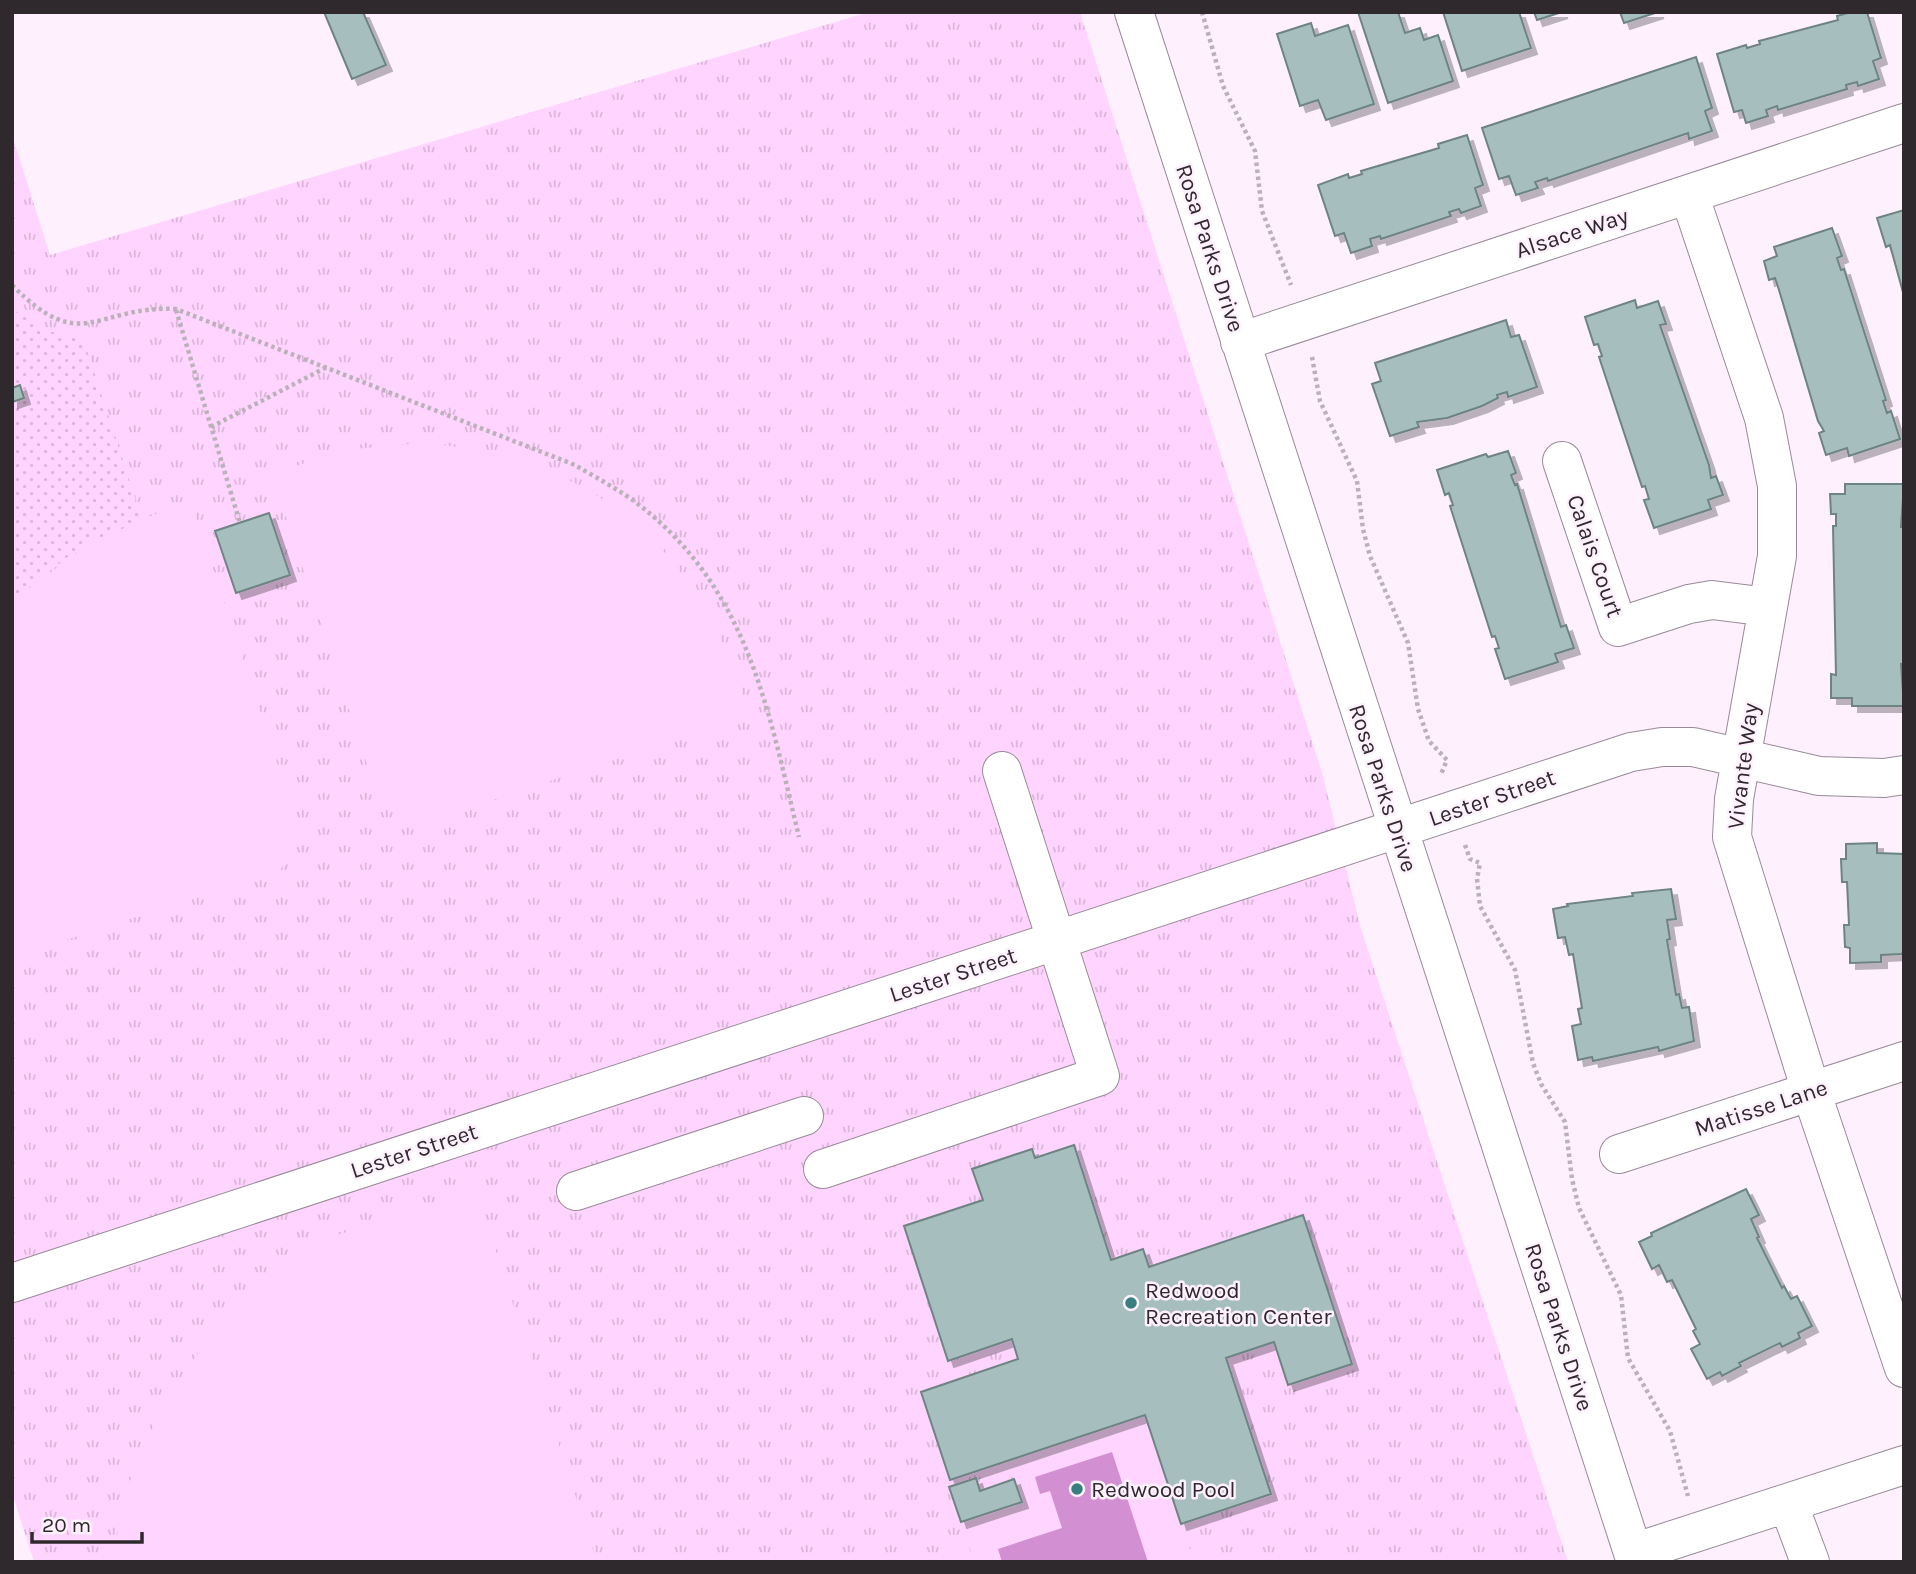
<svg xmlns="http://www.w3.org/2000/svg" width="1916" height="1574" font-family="Karla,sans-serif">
	<defs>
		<pattern id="grass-tufts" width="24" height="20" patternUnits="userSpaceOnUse" patternTransform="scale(1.75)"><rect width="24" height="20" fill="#ffd4fe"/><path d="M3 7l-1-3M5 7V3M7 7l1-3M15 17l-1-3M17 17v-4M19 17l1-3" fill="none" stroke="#dbb6da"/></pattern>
		<pattern id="garden-dots" width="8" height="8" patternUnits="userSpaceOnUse" patternTransform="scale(1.75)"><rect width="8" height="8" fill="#ffd4fe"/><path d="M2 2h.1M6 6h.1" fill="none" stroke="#dbb6da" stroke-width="1.8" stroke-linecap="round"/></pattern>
		<filter id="shadow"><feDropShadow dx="6" dy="6" stdDeviation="0" flood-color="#0004"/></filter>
	</defs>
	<rect width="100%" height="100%" fill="#fef1fd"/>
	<!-- grass -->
	<path fill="url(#grass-tufts)" d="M869 12H1080L1322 773 1361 929 1568 1562H34L12 1493V135L50 255Z"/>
	<!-- garden -->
	<path fill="url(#garden-dots)" d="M12 309 47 331 83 338 142 519 66 558 12 601Z"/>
	<!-- pitch -->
	<path fill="#ffd4fe" d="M421 443C596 456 702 549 749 716L419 824 380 804 272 474 344 450Z
		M190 499 300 832 281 869 12 958V601L90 543Z
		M476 1190 597 1562H111L128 1486 147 1439 168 1396 224 1316 257 1281 294 1249Z
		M1145 1415 1194 1562H974L949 1487 976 1478 980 1490 1014 1480 1008 1461Z"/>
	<!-- water -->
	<path fill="#d28fd2" d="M1112 1452 1148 1562H1002L998 1549 1062 1528 1050 1491 1040 1494 1035 1477Z"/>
	<!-- building -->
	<path fill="#a6bebd" stroke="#6d8483" stroke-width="2" filter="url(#shadow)" d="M324 12H363L386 65 352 79Z
		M1358 12H1398L1405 33 1420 28 1424 40 1438 35 1453 81 1388 103Z
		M1443 12H1519L1531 48 1462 71Z
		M1534 12H1562L1537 20Z
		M1620 12H1658L1624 23Z
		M1851 12H1867L1881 58 1873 61 1879 79 1858 86 1857 82 1846 85 1847 89 1778 110 1777 106 1766 110 1768 116 1746 123 1742 110 1734 112 1717 54 1746 45 1747 48 1760 44 1759 41 1838 20 1837 16Z
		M1311 23 1315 36 1348 25 1374 104 1326 120 1318 100 1300 106 1277 34Z
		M1696 57 1712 108 1705 111 1712 131 1689 139 1688 133 1548 181 1547 178 1535 182 1538 188 1516 195 1509 176 1499 179 1482 128Z
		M1467 135 1483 185 1475 188 1481 206 1461 213 1459 209 1449 212 1451 216 1381 239 1380 236 1370 239 1372 246 1351 253 1344 233 1335 236 1318 185 1348 174 1349 178 1362 174 1361 171 1439 148 1438 144Z
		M1904 210V296L1890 245 1886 247 1877 218Z
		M1832 228 1842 256 1837 258 1841 270 1844 269 1886 400 1883 401 1887 413 1891 411 1900 439 1849 456 1847 448 1826 455 1819 433 1824 431 1818 421 1779 290 1775 278 1769 280 1764 261 1777 256 1774 247Z
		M1635 300 1637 308 1658 301 1666 324 1660 325 1709 465 1711 478 1716 476 1723 495 1708 500 1711 509 1654 528 1644 500 1649 499 1645 486 1642 487 1599 357 1602 356 1598 344 1594 345 1585 317Z
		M1506 320 1511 337 1519 335 1537 387 1508 397 1507 392 1497 395 1498 398 1482 406 1447 418 1417 422 1419 427 1390 436 1372 384 1381 381 1375 363Z
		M20 385 24 398 12 402V388Z
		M1508 451 1516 473 1511 475 1515 485 1517 484 1561 627 1566 625 1574 648 1555 654 1558 662 1505 679 1495 649 1499 648 1495 636 1492 637 1450 506 1453 505 1449 493 1445 495 1437 470 1486 454 1488 457Z
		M1845 484H1904L1901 527H1904V664H1901L1904 706H1852V698H1831V674L1836 675 1833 526H1836V514H1831L1830 494H1845Z
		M269 513 290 575 236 593 215 531Z
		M1877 843V853L1904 854V950L1902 954 1881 955V962L1850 963V948L1845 947 1844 925H1849L1847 882H1842L1841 859H1846V844Z
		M1671 889 1676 919 1667 920 1670 939 1667 940 1676 995 1679 994 1682 1008 1689 1007 1694 1041 1659 1051 1658 1047 1593 1061 1592 1057 1578 1060 1572 1026 1581 1024 1578 1009 1582 1008 1573 954 1569 955 1565 937 1558 938 1553 909 1568 906 1567 904 1633 896 1632 893Z
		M1074 1145 1111 1260 1143 1249 1149 1267 1303 1215 1352 1364 1288 1385 1274 1342 1226 1358 1271 1494 1181 1524 1145 1415 950 1480 921 1392 1018 1359 1012 1339 948 1361 904 1226 983 1200 972 1169 1032 1149 1035 1158Z
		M1746 1189 1759 1215 1751 1219 1759 1237 1757 1238 1782 1288 1784 1286 1791 1299 1797 1296 1812 1326 1798 1333 1800 1338 1782 1347 1780 1343 1739 1363 1741 1366 1722 1376 1720 1372 1707 1379 1691 1349 1700 1344 1693 1331 1696 1329 1672 1280 1667 1282 1659 1265 1652 1269 1639 1242 1652 1236 1651 1233Z
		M976 1478 980 1491 1014 1479 1022 1502 961 1522 949 1487Z"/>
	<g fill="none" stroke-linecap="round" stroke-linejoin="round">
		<defs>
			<path id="minor" d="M1134 12 1636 1562
				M1689 194 1764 418 1777 486V556L1734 799 1732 837 1811 1091 1904 1368
				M1240 342 1904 123
				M1562 461 1618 627 1689 604 1712 600 1768 607
				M1619 1154 1904 1061
				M823 1169 1100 1076 1002 771
				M576 1191 804 1116
				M12 1283 1631 752 1662 747H1693L1819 776 1884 778 1904 775
				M1788 1503 1810 1562
				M1633 1553 1904 1465"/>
		</defs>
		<!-- minor casing -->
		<use href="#minor" stroke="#988a98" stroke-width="40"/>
		<!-- path -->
		<path stroke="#bbb1ba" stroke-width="4.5" stroke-dasharray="3.5 3.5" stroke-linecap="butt" d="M1202 12 1223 86 1255 151 1262 211 1291 285
			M12 285C83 357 95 305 176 309L575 465C595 477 616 488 634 501 748 586 768 709 799 837
			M176 310 240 523
			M1312 357 1320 401 1357 481 1363 529 1370 556 1408 643 1418 709 1429 741 1447 760 1441 774
			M211 427 327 367
			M1465 845 1470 859 1480 863 1477 879 1480 906 1515 970 1533 1063 1541 1084 1565 1122 1572 1179 1579 1208 1621 1295 1628 1358 1670 1431 1688 1496"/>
		<!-- minor -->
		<use href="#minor" stroke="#fff" stroke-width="38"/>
	</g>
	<!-- markers -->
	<g fill="#37807f" stroke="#fef1fd" stroke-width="2.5">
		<circle cx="1131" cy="1303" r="7"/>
		<circle cx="1077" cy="1489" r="7"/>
	</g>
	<g text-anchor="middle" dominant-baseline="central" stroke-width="5" stroke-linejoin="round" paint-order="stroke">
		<!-- street labels -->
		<g font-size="23" fill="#2f292e" stroke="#fef1fd">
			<text transform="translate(1572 233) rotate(-18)">Alsace Way</text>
			<text transform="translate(1210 248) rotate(72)">Rosa Parks Drive</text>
			<text transform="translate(1595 556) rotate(71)">Calais Court</text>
			<text transform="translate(1743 766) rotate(-83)">Vivante Way</text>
			<text transform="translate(1383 788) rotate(72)">Rosa Parks Drive</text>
			<text transform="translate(1492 798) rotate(-19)">Lester Street</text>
			<text transform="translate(953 975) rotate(-18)">Lester Street</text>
			<text transform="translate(1761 1108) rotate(-18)">Matisse Lane</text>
			<text transform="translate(414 1151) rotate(-18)">Lester Street</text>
			<text transform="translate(1559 1327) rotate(72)">Rosa Parks Drive</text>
		</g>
		<!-- poi labels -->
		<g font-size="23" fill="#2f292e" stroke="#fef1fd" text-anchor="start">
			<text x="1145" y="1290">Redwood<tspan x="1145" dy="26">Recreation Center</tspan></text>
			<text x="1091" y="1489">Redwood Pool</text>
		</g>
	</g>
	<!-- border -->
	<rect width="1916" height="1574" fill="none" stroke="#2f292e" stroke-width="28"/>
	<!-- scale -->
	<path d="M32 1532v10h110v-10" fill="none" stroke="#2f292e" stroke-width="3.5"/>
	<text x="42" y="1532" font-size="21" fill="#2f292e" stroke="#fef1fd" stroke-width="5" paint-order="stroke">20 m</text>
</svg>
